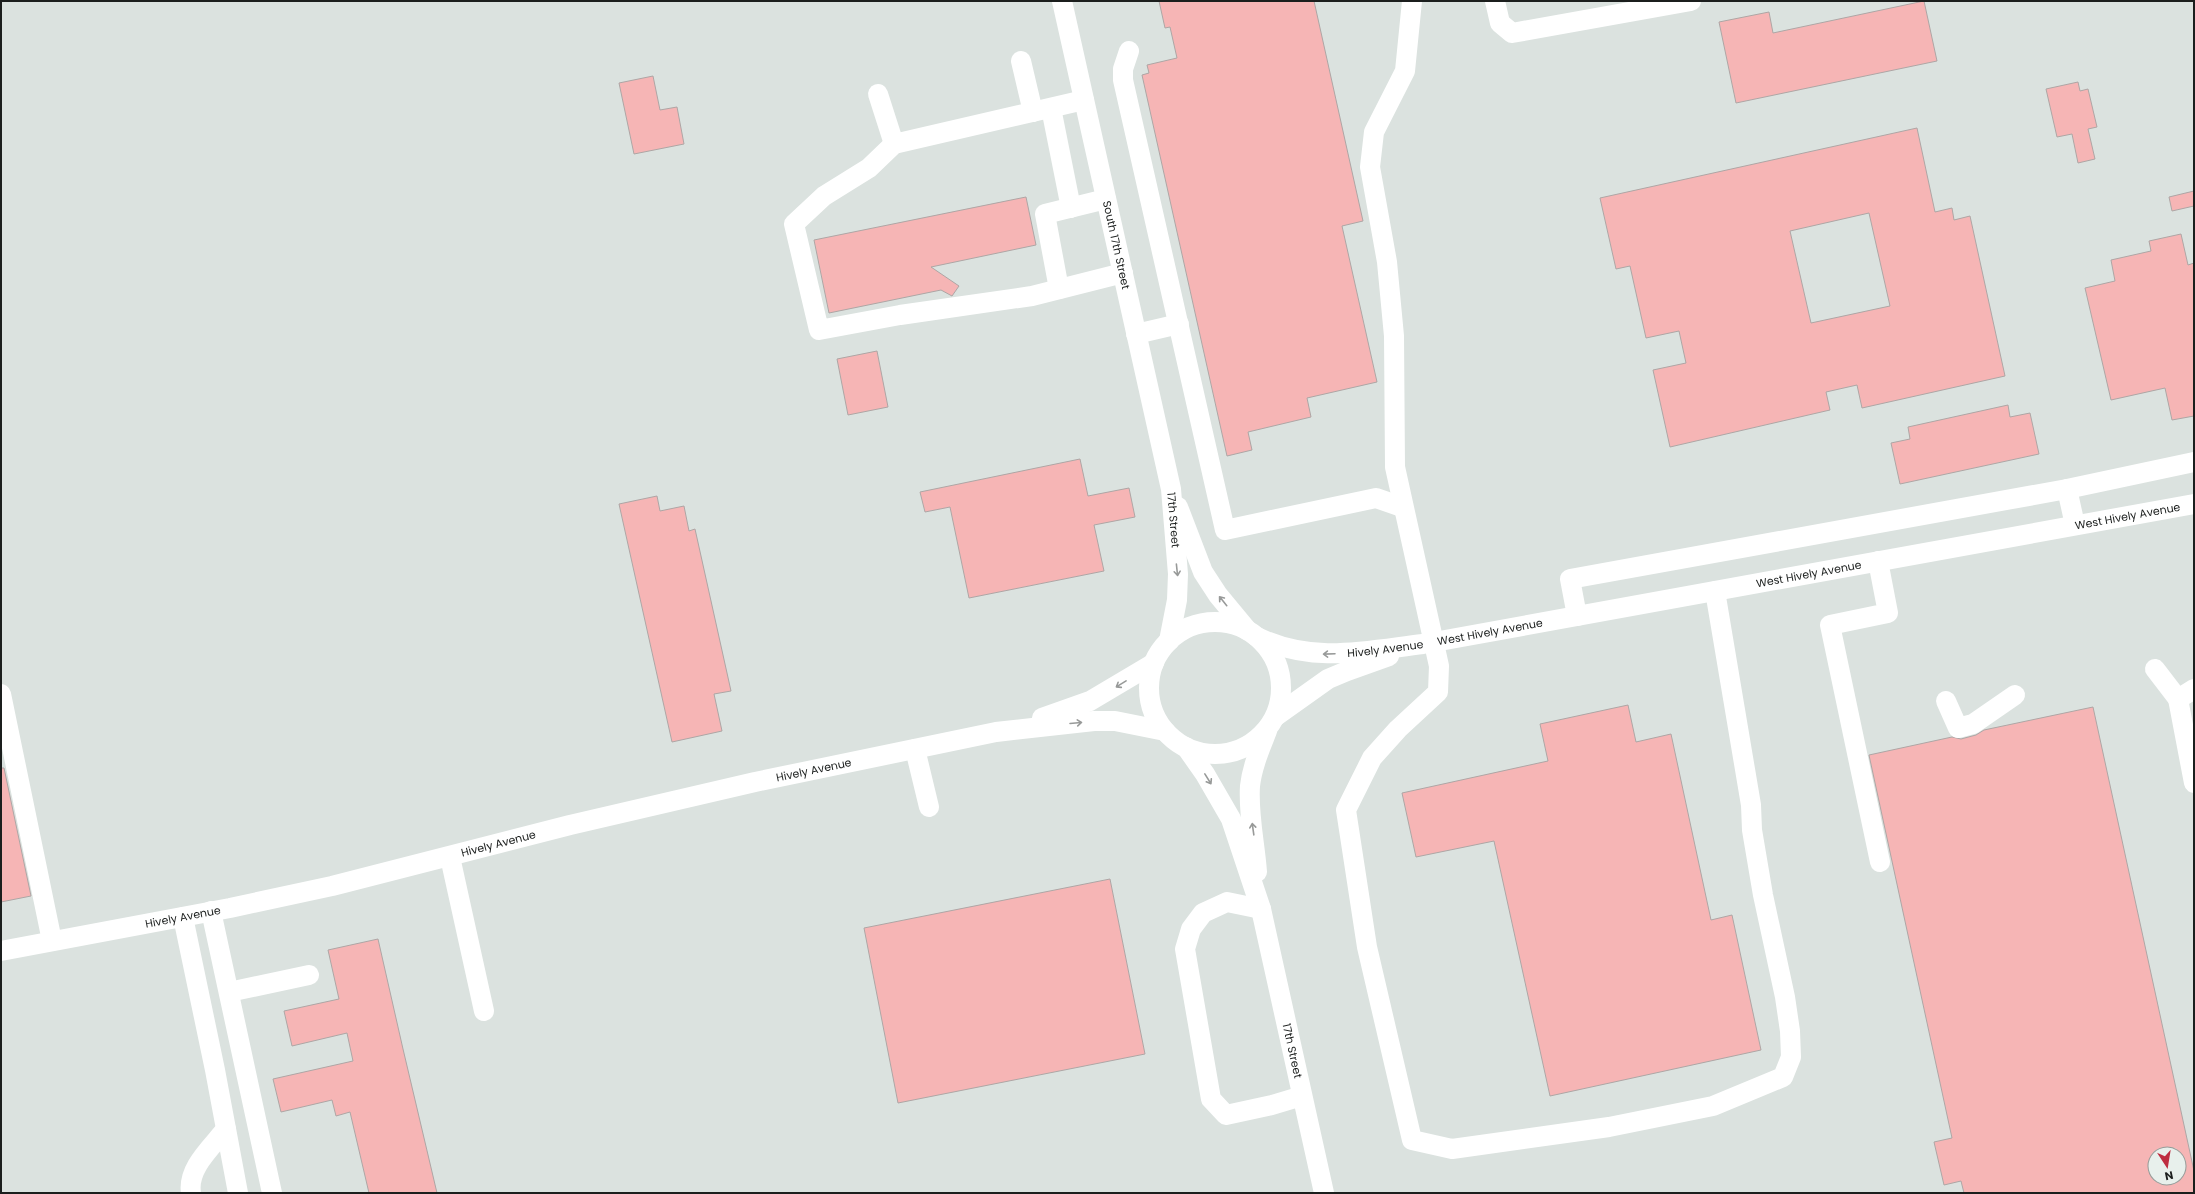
<svg xmlns="http://www.w3.org/2000/svg" width="2195" height="1194" font-family="Poppins,sans-serif">
	<rect width="100%" height="100%" fill="#dbe2df"/>
	<!-- building -->
	<path fill="#f6b5b5" stroke="#aea6a5" fill-rule="evenodd" d="M1159 1H1314L1363 221 1342 226 1377 382 1307 398 1311 417 1248 432 1252 450 1227 456 1142 75 1149 73 1147 65 1177 58 1170 27 1165 28Z
		M1924 1 1937 61 1736 103 1719 22 1769 12 1773 33Z
		M653 76 660 110 677 107 684 144 634 154 619 83Z
		M2078 82 2080 91 2088 89 2097 127 2088 129 2095 159 2078 163 2072 134 2057 137 2046 89Z
		M1917 128 1935 212 1952 208 1954 220 1970 216 2005 376 1862 408 1857 385 1826 392 1830 410 1670 447 1653 370 1686 363 1679 331 1646 338 1630 266 1616 269 1600 198ZM1869 213 1890 306 1811 323 1790 231Z
		M2194 191V206L2172 211 2169 197Z
		M1026 197 1036 245 931 267 959 286 952 296 941 290 829 313 814 240Z
		M2181 234 2188 265 2194 263V416L2172 420 2165 388 2111 400 2085 288 2115 281 2111 260 2151 251 2149 241Z
		M877 351 888 407 848 415 837 359Z
		M2008 405 2010 417 2030 413 2039 454 1900 484 1891 443 1910 439 1908 427Z
		M1080 459 1088 496 1129 488 1135 517 1094 525 1104 571 969 598 950 507 925 512 920 492Z
		M657 496 660 511 684 506 689 531 695 529 731 691 714 694 722 731 672 742 619 504Z
		M1628 705 1636 742 1671 734 1711 920 1732 915 1761 1050 1550 1096 1494 841 1416 857 1402 793 1548 761 1540 724Z
		M2093 707 2194 1171V1193H1964L1961 1181 1944 1185 1934 1142 1952 1138 1869 755 1952 737 1961 739 1976 735 1984 730ZM2155 1154H2179V1178H2155Z
		M1 768H4L31 896 1 902Z
		M1110 879 1145 1054 898 1103 864 928Z
		M378 939 403 1049 437 1193H369L350 1112 336 1116 332 1100 281 1112 273 1079 353 1061 347 1033 292 1046 284 1011 339 999 328 950Z"/>
	<g fill="none" stroke-linecap="round" stroke-linejoin="round">
		<!-- minor -->
		<g stroke="#fff" stroke-width="20">
			<path id="s1" d="M1062 1 1171 489 1178 574 1177 600 1169 641"/>
			<path d="M1412 1 1405 71 1374 132 1370 167 1387 262 1394 336 1395 467 1439 666 1438 692 1398 729 1372 758 1346 810 1367 947 1412 1140 1452 1149 1609 1127 1713 1106 1783 1077 1791 1057 1790 1031 1785 997 1763 895 1752 830 1751 805 1715 591"/>
			<path d="M1495 1 1500 23 1512 33 1691 1"/>
			<path d="M1129 51 1123 69V80L1225 530 1376 498 1402 507"/>
			<path d="M1021 61 1033 112"/>
			<path d="M878 94 894 144"/>
			<path d="M1084 100 894 144 869 168 824 196 794 224 819 330 900 315 1032 296 1123 273"/>
			<path d="M1051 108 1071 208"/>
			<path d="M1059 289 1045 214 1106 199"/>
			<path d="M1136 334 1179 324"/>
			<path d="M1178 507 1203 572 1218 595 1247 630"/>
			<path d="M2075 525 2067 489 2194 462"/>
			<path d="M1878 561 1888 613 1830 625 1880 862"/>
			<path d="M1577 616 1570 579 2067 489"/>
			<circle cx="1215" cy="688" r="66"/>
			<path id="s2" d="M1257 637C1313 664 1365 651 1423 644L2194 504"/>
			<path d="M2155 669 2178 699"/>
			<path d="M2194 689 2178 699 2194 783"/>
			<path d="M1 694 52 941"/>
			<path d="M1946 701 1958 728 1973 724 2015 695"/>
			<path d="M1276 716 1328 679 1347 671 1389 656"/>
			<path d="M1042 718 1090 701 1154 663"/>
			<path id="s3" d="M1186 747 1205 774 1231 819 1261 909 1324 1193"/>
			<path d="M915 749 929 807"/>
			<path d="M450 857 484 1011"/>
			<path d="M1257 872C1255 844 1248 814 1250 786 1252 767 1260 749 1267 731"/>
			<path d="M1261 909 1227 902 1203 913 1191 929 1185 949 1211 1099 1226 1115 1272 1105 1302 1096"/>
			<path d="M211 911 272 1193"/>
			<path d="M183 917 215 1070 238 1193"/>
			<path id="s4" d="M1 951 230 908 332 886 570 825 755 782 996 732 1094 721H1115L1165 731"/>
			<path d="M229 992 309 975"/>
			<path d="M191 1193C187 1168 212 1147 226 1129"/>
		</g>
	</g>
	<!-- one-way arrows -->
	<defs><path id="oneway-shaft" d="M-6 0H5M1.5-3L5.5 0L1.5 3" fill="none" stroke-width="1.6" stroke-linecap="round" stroke-linejoin="round"/></defs>
	<g stroke="#989a99">
		<use href="#oneway-shaft" transform="translate(1177 570) rotate(84)"/>
		<use href="#oneway-shaft" transform="translate(1223 601) rotate(-129)"/>
		<use href="#oneway-shaft" transform="translate(1329 654) rotate(178)"/>
		<use href="#oneway-shaft" transform="translate(1121 684) rotate(148)"/>
		<use href="#oneway-shaft" transform="translate(1076 723) rotate(-5)"/>
		<use href="#oneway-shaft" transform="translate(1208 779) rotate(58)"/>
		<use href="#oneway-shaft" transform="translate(1253 829) rotate(-98)"/>
	</g>
	<g text-anchor="middle" dominant-baseline="central" stroke-width="3.5" stroke-linejoin="round" paint-order="stroke">
		<!-- street labels -->
		<g font-size="11" fill="#1b1e1d" stroke="#e8f0ec">
			<text stroke="none"><textPath href="#s1" startOffset="250">South 17th Street</textPath></text>
			<text stroke="none"><textPath href="#s2" startOffset="885">West Hively Avenue</textPath></text>
			<text stroke="none"><textPath href="#s1" startOffset="531">17th Street</textPath></text>
			<text stroke="none"><textPath href="#s2" startOffset="561">West Hively Avenue</textPath></text>
			<text stroke="none"><textPath href="#s2" startOffset="237">West Hively Avenue</textPath></text>
			<text stroke="none"><textPath href="#s2" startOffset="131">Hively Avenue</textPath></text>
			<text stroke="none"><textPath href="#s4" startOffset="833">Hively Avenue</textPath></text>
			<text stroke="none"><textPath href="#s4" startOffset="509">Hively Avenue</textPath></text>
			<text stroke="none"><textPath href="#s4" startOffset="185">Hively Avenue</textPath></text>
			<text stroke="none"><textPath href="#s3" startOffset="325">17th Street</textPath></text>
		</g>
	</g>
	<!-- border -->
	<rect width="2195" height="1194" fill="none" stroke="#1b1e1d" stroke-width="4"/>
	<!-- north arrow -->
	<g transform="translate(2167 1166) rotate(168)"><circle r="19" fill="#e8f0ec" stroke="#969c99"/>
	<path d="M0-3L7 15L0 10L-7 15Z" fill="#be2d40"/>
	<text y="-6" font-size="11" font-weight="bold" text-anchor="middle" fill="#1b1e1d">N</text>
	</g>
</svg>
